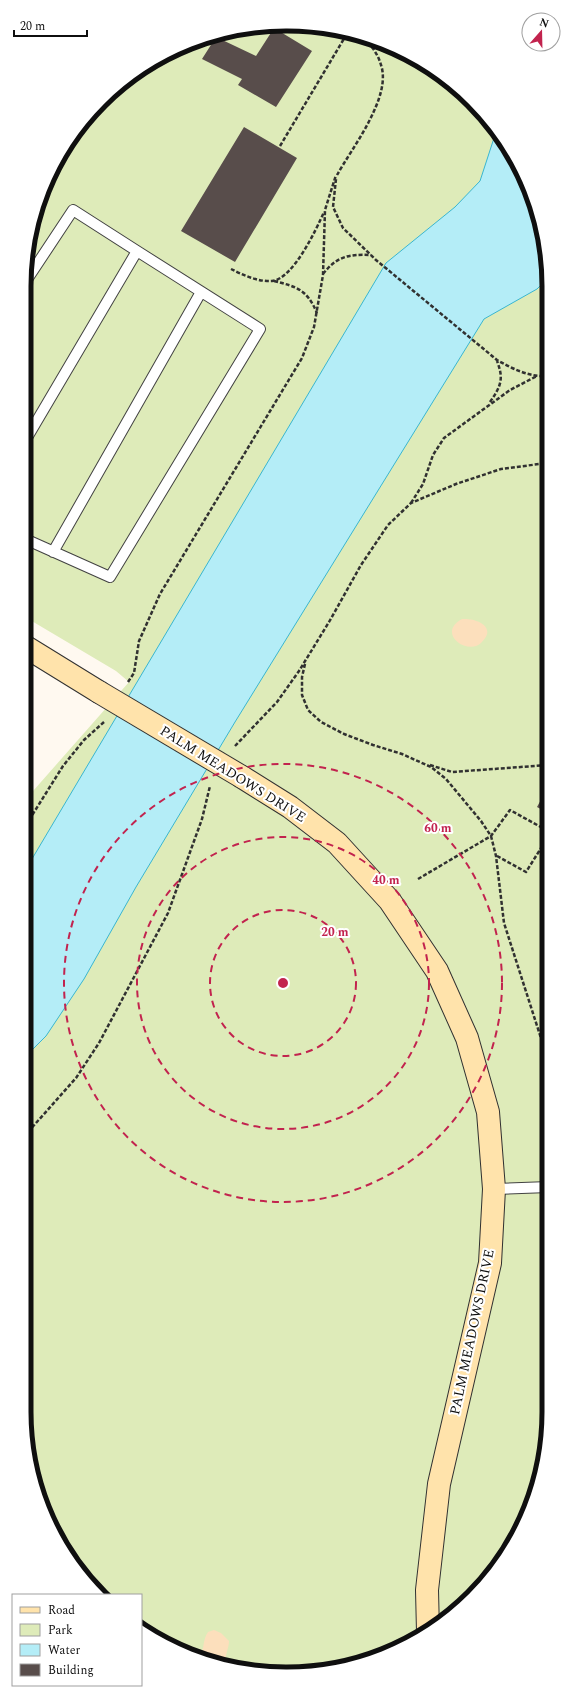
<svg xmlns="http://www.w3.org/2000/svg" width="573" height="1698" font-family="Spectral,serif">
	<rect width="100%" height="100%" fill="#fff9f0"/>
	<!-- green -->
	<path fill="#deebb9" d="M303 25 354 33 418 59 484 113 529 186 547 252 549 1411 540 1479 505 1558 433 1630 354 1665 252 1672 170 1647 141 1624V1595H103L89 1585 44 1512 29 1462 26 799 129 682 116 671 25 617 24 286 33 219 51 171 78 127 113 89 155 59 202 38 252 26Z"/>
	<!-- sand -->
	<path fill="#fcdfbc" d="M462 619C477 618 498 627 481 643 467 656 436 633 462 619Z
		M214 1630 221 1633 229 1641C229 1649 224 1656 226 1664L200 1656C205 1648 202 1641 208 1632Z"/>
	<!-- water -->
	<path fill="#b4edf7" stroke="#39b6d0" d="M497 134 529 186 547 252V279L537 289 484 319 235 722 136 887 84 979 46 1036 27 1055 26 869 386 263 455 207 480 181 494 138Z"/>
	<!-- building -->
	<path fill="#584d4b" d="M274 28 312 51 276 107 238 85 242 79 202 59 216 37 256 56Z
		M244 127 297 158 235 262 181 231Z
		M548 787V813L537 807Z"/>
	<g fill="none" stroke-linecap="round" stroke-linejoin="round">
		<defs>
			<path id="lane" d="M24 284 73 210 137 251
				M25 441 137 251 260 329 110 577 25 539
				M53 552 201 292
				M494 1189 549 1187"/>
			<path id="secondary" d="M26 647 99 692
				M242 777 290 807 337 843 390 901 437 971 467 1038 488 1112 494 1189 490 1263 439 1484 427 1590 428 1632"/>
		</defs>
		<!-- lane casing -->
		<use href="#lane" stroke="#424242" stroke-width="12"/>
		<!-- secondary casing -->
		<use href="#secondary" stroke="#313131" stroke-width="24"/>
		<!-- path -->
		<path stroke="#313131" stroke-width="2.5" stroke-dasharray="4 2" stroke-linecap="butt" d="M280 146 348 32
			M337 175C352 148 392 97 381 65 378 54 371 45 363 37
			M336 179 333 207 343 228 376 260 497 360C513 369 529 377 547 376
			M231 269C243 275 258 282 272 281 293 279 316 230 324 212
			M323 274C337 256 349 254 371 255
			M274 281C298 287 307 290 317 313
			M490 402C501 386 504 379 497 361
			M411 503 423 484 433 455 444 438 510 390 537 376
			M305 664 302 677V695L308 710 321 722 344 734 373 745 402 754 431 767 446 779 481 821 491 836 496 856 504 923 548 1060
			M128 682 134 673 139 641 160 594 302 358 314 327 323 275 325 210 336 175
			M235 746 277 702 299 671 329 622 361 565 388 525 411 503 456 484 501 469 547 463
			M430 765 452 772 548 765
			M26 825 63 766 84 740 104 722
			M497 856 526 872 548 837
			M418 879 491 836 510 810 548 831
			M28 1132 76 1078 99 1043 168 913 202 819 210 786"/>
		<!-- lane -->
		<use href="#lane" stroke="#fff" stroke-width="10"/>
		<!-- secondary -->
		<use href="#secondary" stroke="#ffe3ab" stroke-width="22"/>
		<defs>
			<path id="secondary-bridge" d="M99 692 242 777"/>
		</defs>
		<!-- secondary-bridge casing -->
		<use href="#secondary-bridge" stroke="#313131" stroke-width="24" stroke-linecap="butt"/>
		<!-- secondary-bridge -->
		<use href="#secondary-bridge" stroke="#ffe3ab" stroke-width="22"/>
	</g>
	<!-- distance rings -->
	<g fill="none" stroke="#c2234e" stroke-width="2" stroke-dasharray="7 5">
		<circle cx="283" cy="983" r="73"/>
		<circle cx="283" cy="983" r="146"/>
		<circle cx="283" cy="983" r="219"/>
	</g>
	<g text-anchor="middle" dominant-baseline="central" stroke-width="4" stroke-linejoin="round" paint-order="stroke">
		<!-- street labels -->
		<g font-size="14" fill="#0f0f0f" stroke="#fff">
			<text transform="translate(233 774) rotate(32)">PALM MEADOWS DRIVE</text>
			<text transform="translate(472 1332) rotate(-78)">PALM MEADOWS DRIVE</text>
		</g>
	</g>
	<!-- crop -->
	<path d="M0 0H573V1698H0ZM286 31H287A255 255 0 0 1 542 286V1412A255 255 0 0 1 287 1667H286A255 255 0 0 1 31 1412V286A255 255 0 0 1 286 31Z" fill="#fff" fill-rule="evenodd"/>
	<path fill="none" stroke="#0f0f0f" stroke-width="5" d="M286 31H287A255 255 0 0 1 542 286V1412A255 255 0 0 1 287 1667H286A255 255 0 0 1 31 1412V286A255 255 0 0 1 286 31Z"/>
	<circle cx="283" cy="983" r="6" fill="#c2234e" stroke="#fff" stroke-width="2"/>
	<g font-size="12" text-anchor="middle" font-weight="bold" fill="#c2234e" stroke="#fff" stroke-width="4" stroke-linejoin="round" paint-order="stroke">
		<text x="438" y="832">60 m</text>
		<text x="386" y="884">40 m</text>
		<text x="335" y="936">20 m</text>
	</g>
	<!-- legend -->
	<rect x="12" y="1594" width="130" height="92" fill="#ffffff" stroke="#9f9f9f"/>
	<rect x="20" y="1607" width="20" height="6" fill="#ffe3ab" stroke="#9f9f9f"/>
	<text x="48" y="1614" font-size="12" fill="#0f0f0f">Road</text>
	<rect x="20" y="1624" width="20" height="12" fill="#deebb9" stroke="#9f9f9f"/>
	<text x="48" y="1634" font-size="12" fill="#0f0f0f">Park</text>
	<rect x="20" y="1644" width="20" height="12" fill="#b4edf7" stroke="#9f9f9f"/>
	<text x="48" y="1654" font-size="12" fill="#0f0f0f">Water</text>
	<rect x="20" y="1664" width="20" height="12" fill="#584d4b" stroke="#9f9f9f"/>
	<text x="48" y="1674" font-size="12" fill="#0f0f0f">Building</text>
	<!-- north arrow -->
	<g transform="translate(541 32) rotate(20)"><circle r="19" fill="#ffffff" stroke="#9f9f9f"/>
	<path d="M0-3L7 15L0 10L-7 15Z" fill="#c2234e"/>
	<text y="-6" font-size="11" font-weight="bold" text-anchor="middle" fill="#0f0f0f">N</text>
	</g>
	<!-- scale -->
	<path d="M14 30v6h73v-6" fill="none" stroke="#0f0f0f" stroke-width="2"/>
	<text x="20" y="30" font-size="12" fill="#0f0f0f" stroke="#ffffff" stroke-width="3" paint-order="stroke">20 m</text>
</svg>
